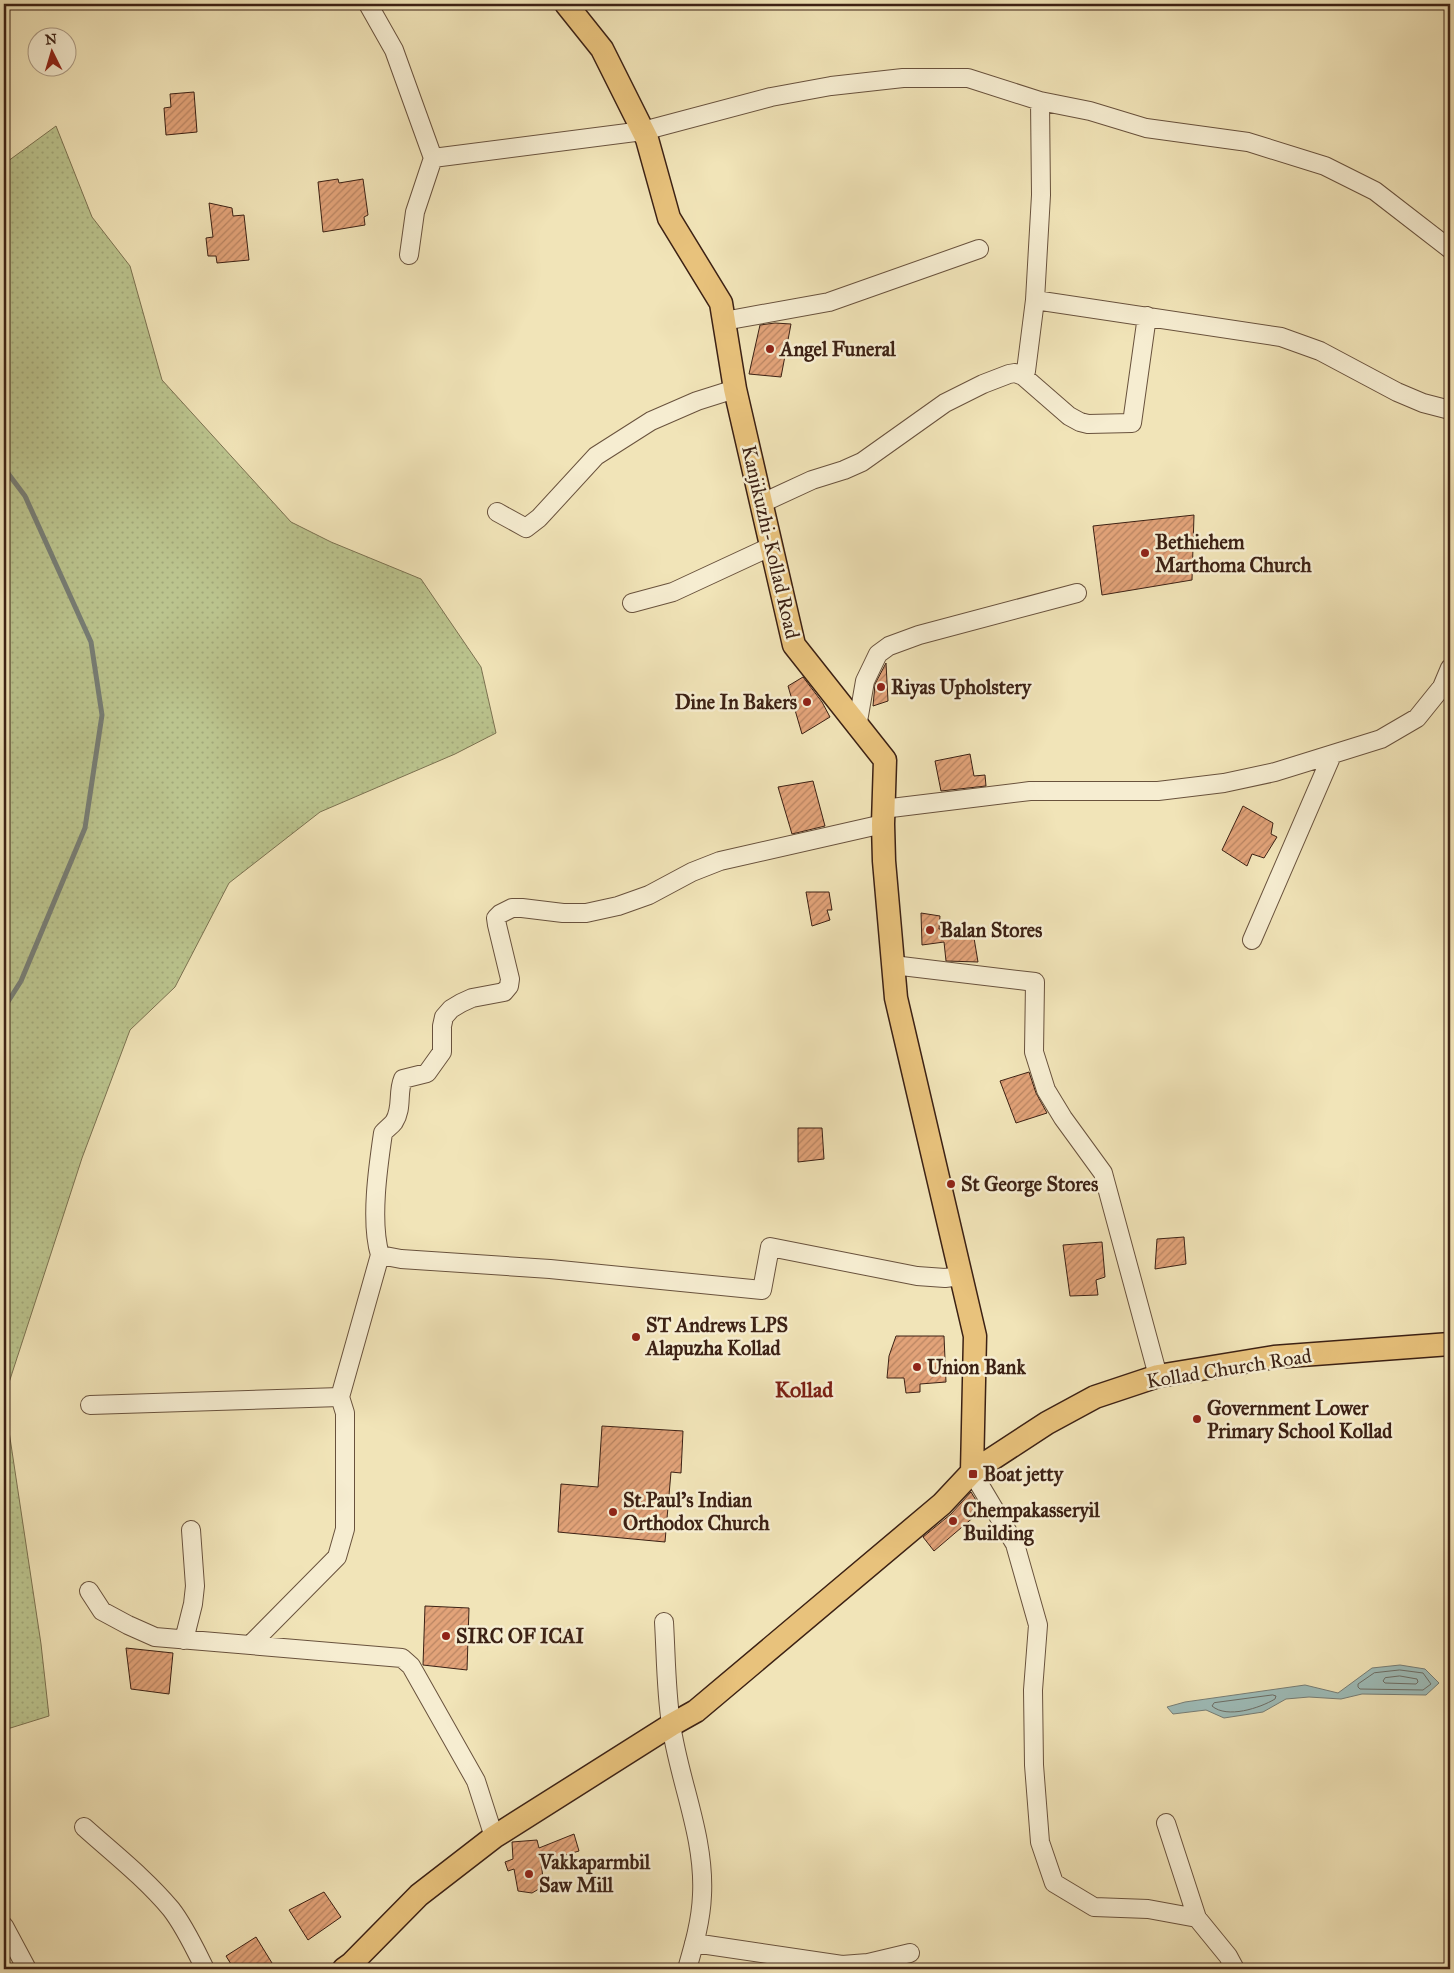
<svg xmlns="http://www.w3.org/2000/svg" width="1454" height="1973" font-family="'IM FELL Great Primer',serif">
	<defs>
		<pattern id="grass-dots" width="8" height="8" patternUnits="userSpaceOnUse" patternTransform="scale(1.25)"><rect width="8" height="8" fill="#bbc48e"/><path d="M2 2h.1M6 6h.1" fill="none" stroke="#a2a87a" stroke-width="1.8" stroke-linecap="round"/></pattern>
		<pattern id="building-hatch" width="6" height="6" patternUnits="userSpaceOnUse" patternTransform="scale(1.25)"><rect width="6" height="6" fill="#e2a379"/><path d="M-1 1l2-2M0 6l6-6M5 7l2-2" fill="none" stroke="#b88462"/></pattern>
	</defs>
	<rect width="100%" height="100%" fill="#f1e4b8"/>
	<filter id="stains"><feTurbulence type="fractalNoise" baseFrequency=".004" numOctaves="4"/><feColorMatrix values="0 0 0 0 .2 0 0 0 0 .09 0 0 0 0 .02 0 0 0 .5 -.17"/></filter>
	<radialGradient id="worn" r=".72"><stop offset=".6" stop-color="#630" stop-opacity="0"/><stop offset="1" stop-color="#630" stop-opacity=".3"/></radialGradient>
	<!-- grass -->
	<path fill="url(#grass-dots)" stroke="#7c7251" d="M56 126 92 217 130 266 162 380 291 522 331 542 421 579 481 667 496 733 455 754 320 812 229 883 175 987 130 1030 82 1158 4 1398 41 1644 49 1716 4 1730V164Z"/>
	<!-- water -->
	<path fill="#9ebcb8" stroke="#777e76" d="M1400 1665 1425 1669 1439 1683 1426 1695 1362 1694 1341 1699 1309 1697 1286 1699 1263 1712 1224 1718 1206 1710 1173 1714 1167 1707 1185 1702 1305 1685 1338 1693 1372 1668Z"/>
	<g fill="none" stroke-linecap="round" stroke-linejoin="round">
		<!-- shore -->
		<path stroke="#6d6e66" stroke-width="1" d="M1400 1670 1423 1673 1431 1684 1423 1690 1360 1689 1358 1687V1684L1374 1673Z
			M1400 1676 1417 1679 1418 1682 1416 1684 1385 1683 1383 1681 1385 1678Z
			M1273 1695 1276 1696 1275 1699C1260 1708 1227 1719 1212 1706L1214 1703Z"/>
		<!-- stream -->
		<path stroke="#777e76" stroke-width="5" d="M4 468 25 496 91 642 102 715 85 828 21 981 4 1008"/>
	</g>
	<!-- building -->
	<path fill="url(#building-hatch)" stroke="#3c2114" d="M194 92 197 132 166 135 164 108 171 107 170 94Z
		M338 179 339 183 363 179 368 215 364 217 365 225 323 232 318 182Z
		M209 203 232 208 233 216 244 215 249 260 217 263 216 256H208L206 238 213 237Z
		M775 323 791 324 781 377 749 374 760 325Z
		M1194 515 1192 580 1102 595 1093 526Z
		M886 663 888 701 873 706 875 684Z
		M803 677 822 702 830 717 802 734 788 686Z
		M970 754 974 776 985 775 986 786 941 791 935 761Z
		M813 781 825 826 792 834 778 787Z
		M1243 806 1273 823 1271 834 1277 837 1264 858 1252 854 1247 866 1222 850Z
		M806 892H829L832 910H827L830 920 812 926Z
		M921 913 940 916 939 929 980 927 981 937 974 938 978 962 946 961 944 942 922 945Z
		M1029 1072 1036 1093 1047 1113 1016 1123 1000 1081Z
		M798 1128H822L824 1159 798 1162Z
		M1184 1237 1186 1264 1155 1269 1157 1239Z
		M1102 1242 1105 1277 1096 1280 1098 1295 1070 1296 1063 1245Z
		M896 1336H944L946 1382 920 1384V1392L906 1393 904 1378H887L889 1356Z
		M602 1426 683 1431 681 1473 671 1472 665 1542 558 1532 561 1484 598 1487Z
		M971 1492 982 1510 934 1551 923 1537 951 1514Z
		M425 1606 469 1608 467 1670 423 1665Z
		M126 1648 173 1653 169 1694 131 1689Z
		M574 1834 579 1851 541 1862 544 1886 532 1893 518 1891 514 1869 508 1871 505 1862 513 1859 512 1842 537 1840 539 1848Z
		M324 1892 341 1917 308 1940 289 1910Z
		M256 1937 272 1963 260 1969H234L226 1956Z"/>
	<g fill="none" stroke-linecap="round" stroke-linejoin="round">
		<defs>
			<path id="minor" d="M368 4 394 50 433 158 415 212 409 255
				M433 158 643 131 771 97 831 86 903 78H968L1040 101 1090 111 1146 128 1248 142 1325 166 1375 191 1450 249
				M1035 300 1281 337 1320 351 1397 392 1423 403 1450 410
				M724 321 829 302 979 249
				M1023 376 1026 371 1035 300 1041 195 1040 101
				M760 504 812 480 844 470 862 462 945 403 983 384 1009 374 1015 373 1023 376 1069 416 1080 422 1088 424 1132 423 1147 316
				M497 512 526 528 539 518 596 456 651 421 697 401 735 389
				M632 603 673 592 770 547
				M857 727 865 681 878 654 889 646 919 635 1077 593
				M883 809 1030 791H1158L1224 783 1275 772 1381 739 1417 718 1442 687 1450 668
				M883 824 720 861 692 872 649 895 618 906 586 913H563L522 908H512L500 914 496 918 497 925 510 979 509 986 504 992 472 998 461 1003 451 1009 444 1017 442 1026V1052L427 1073 403 1079C397 1093 403 1108 394 1122 391 1126 386 1129 383 1133 378 1167 370 1222 380 1255L401 1259 550 1269 762 1290 770 1247 917 1276 945 1278 961 1276
				M1252 940 1332 755
				M893 965 1035 982 1034 1052 1046 1090 1063 1118 1103 1173 1158 1376
				M90 1405 340 1397
				M972 1472 1015 1544 1038 1625 1033 1690 1034 1765 1040 1842 1054 1883 1094 1907 1148 1909 1197 1918 1228 1956 1235 1969
				M89 1591 102 1611 128 1625 155 1637 402 1658 411 1666 476 1781 494 1837
				M664 1622C666 1656 666 1691 671 1724 679 1781 705 1836 702 1895 701 1921 694 1945 687 1969
				M184 1640 193 1604 195 1586 191 1530
				M250 1645 337 1557 345 1529V1413L340 1397 380 1255
				M1166 1823 1197 1918
				M84 1827C113 1853 145 1878 171 1909 185 1927 195 1949 205 1969
				M4 1926 27 1969
				M694 1943 842 1965 868 1963 910 1953"/>
			<path id="major" d="M566 4 602 49 647 139 669 218 721 303 735 389 794 645 885 760 883 824 884 861 896 998 975 1336 972 1472
				M344 1969 351 1964 419 1895 494 1837 671 1725 696 1711 942 1504 972 1472 1047 1423 1095 1397 1158 1376 1274 1357 1450 1344"/>
		</defs>
		<!-- minor casing -->
		<use href="#minor" stroke="#69523d" stroke-width="20"/>
		<!-- major casing -->
		<use href="#major" stroke="#3c2114" stroke-width="25"/>
		<!-- minor -->
		<use href="#minor" stroke="#f6edd1" stroke-width="18"/>
		<!-- major -->
		<use href="#major" stroke="#e8c27c" stroke-width="22"/>
	</g>
	<!-- markers -->
	<g fill="#8f2418" stroke="#f6edd1" stroke-width="2">
		<circle cx="770" cy="349" r="5"/>
		<circle cx="1145" cy="553" r="5"/>
		<circle cx="881" cy="687" r="5"/>
		<circle cx="807" cy="702" r="5"/>
		<circle cx="930" cy="930" r="5"/>
		<circle cx="951" cy="1184" r="5"/>
		<circle cx="636" cy="1337" r="5"/>
		<circle cx="917" cy="1367" r="5"/>
		<circle cx="1197" cy="1419" r="5"/>
		<rect x="968" y="1469" width="10" height="10" rx="2.5"/>
		<circle cx="613" cy="1512" r="5"/>
		<circle cx="953" cy="1521" r="5"/>
		<circle cx="446" cy="1636" r="5"/>
		<circle cx="529" cy="1874" r="5"/>
	</g>
	<g text-anchor="middle" dominant-baseline="central" stroke-width="5" stroke-linejoin="round" paint-order="stroke">
		<!-- poi labels -->
		<g font-size="20" font-weight="bold" fill="#3c2114" stroke="#f6edd1" text-anchor="start">
			<text x="780" y="349">Angel Funeral</text>
			<text x="1155" y="542">Bethiehem<tspan x="1155" dy="23">Marthoma Church</tspan></text>
			<text x="891" y="687">Riyas Upholstery</text>
			<text x="797" y="702" text-anchor="end">Dine In Bakers</text>
			<text x="940" y="930">Balan Stores</text>
			<text x="961" y="1184">St George Stores</text>
			<text x="646" y="1325">ST Andrews LPS<tspan x="646" dy="23">Alapuzha Kollad</tspan></text>
			<text x="927" y="1367">Union Bank</text>
			<text x="1207" y="1408">Government Lower<tspan x="1207" dy="23">Primary School Kollad</tspan></text>
			<text x="983" y="1474">Boat jetty</text>
			<text x="623" y="1500">St.Paul's Indian<tspan x="623" dy="23">Orthodox Church</tspan></text>
			<text x="963" y="1510">Chempakasseryil<tspan x="963" dy="23">Building</tspan></text>
			<text x="456" y="1636">SIRC OF ICAI</text>
			<text x="539" y="1862">Vakkaparmbil<tspan x="539" dy="23">Saw Mill</tspan></text>
		</g>
		<!-- street labels -->
		<g font-size="20" fill="#3c2114" stroke="#f6edd1">
			<text transform="translate(771 542) rotate(77)">Kanjikuzhi-Kollad Road</text>
			<text transform="translate(1229 1368) rotate(-9)">Kollad Church Road</text>
		</g>
		<!-- quarter labels -->
		<g font-size="22" font-weight="bold" fill="#7a1f14" stroke="#f6edd1">
			<text x="804" y="1389">Kollad</text>
		</g>
	</g>
	<!-- margin -->
	<rect width="1454" height="1973" fill="none" stroke="#f1e4b8" stroke-width="20"/>
	<rect x="5" y="5" width="1444" height="1963" fill="none" stroke="#3c2114" stroke-width="2.5"/>
	<rect x="10" y="10" width="1434" height="1953" fill="none" stroke="#3c2114"/>
	<!-- north arrow -->
	<g transform="translate(52 52) rotate(355)"><circle r="24" fill="#f6edd1" stroke="#ac9b85"/>
	<path d="M0-4L9 19L0 12L-9 19Z" fill="#8f2418"/>
	<text y="-8" font-size="14" font-weight="bold" text-anchor="middle" fill="#3c2114">N</text>
	</g>
	<rect width="100%" height="100%" filter="url(#stains)"/>
	<rect width="100%" height="100%" fill="url(#worn)"/>
</svg>
